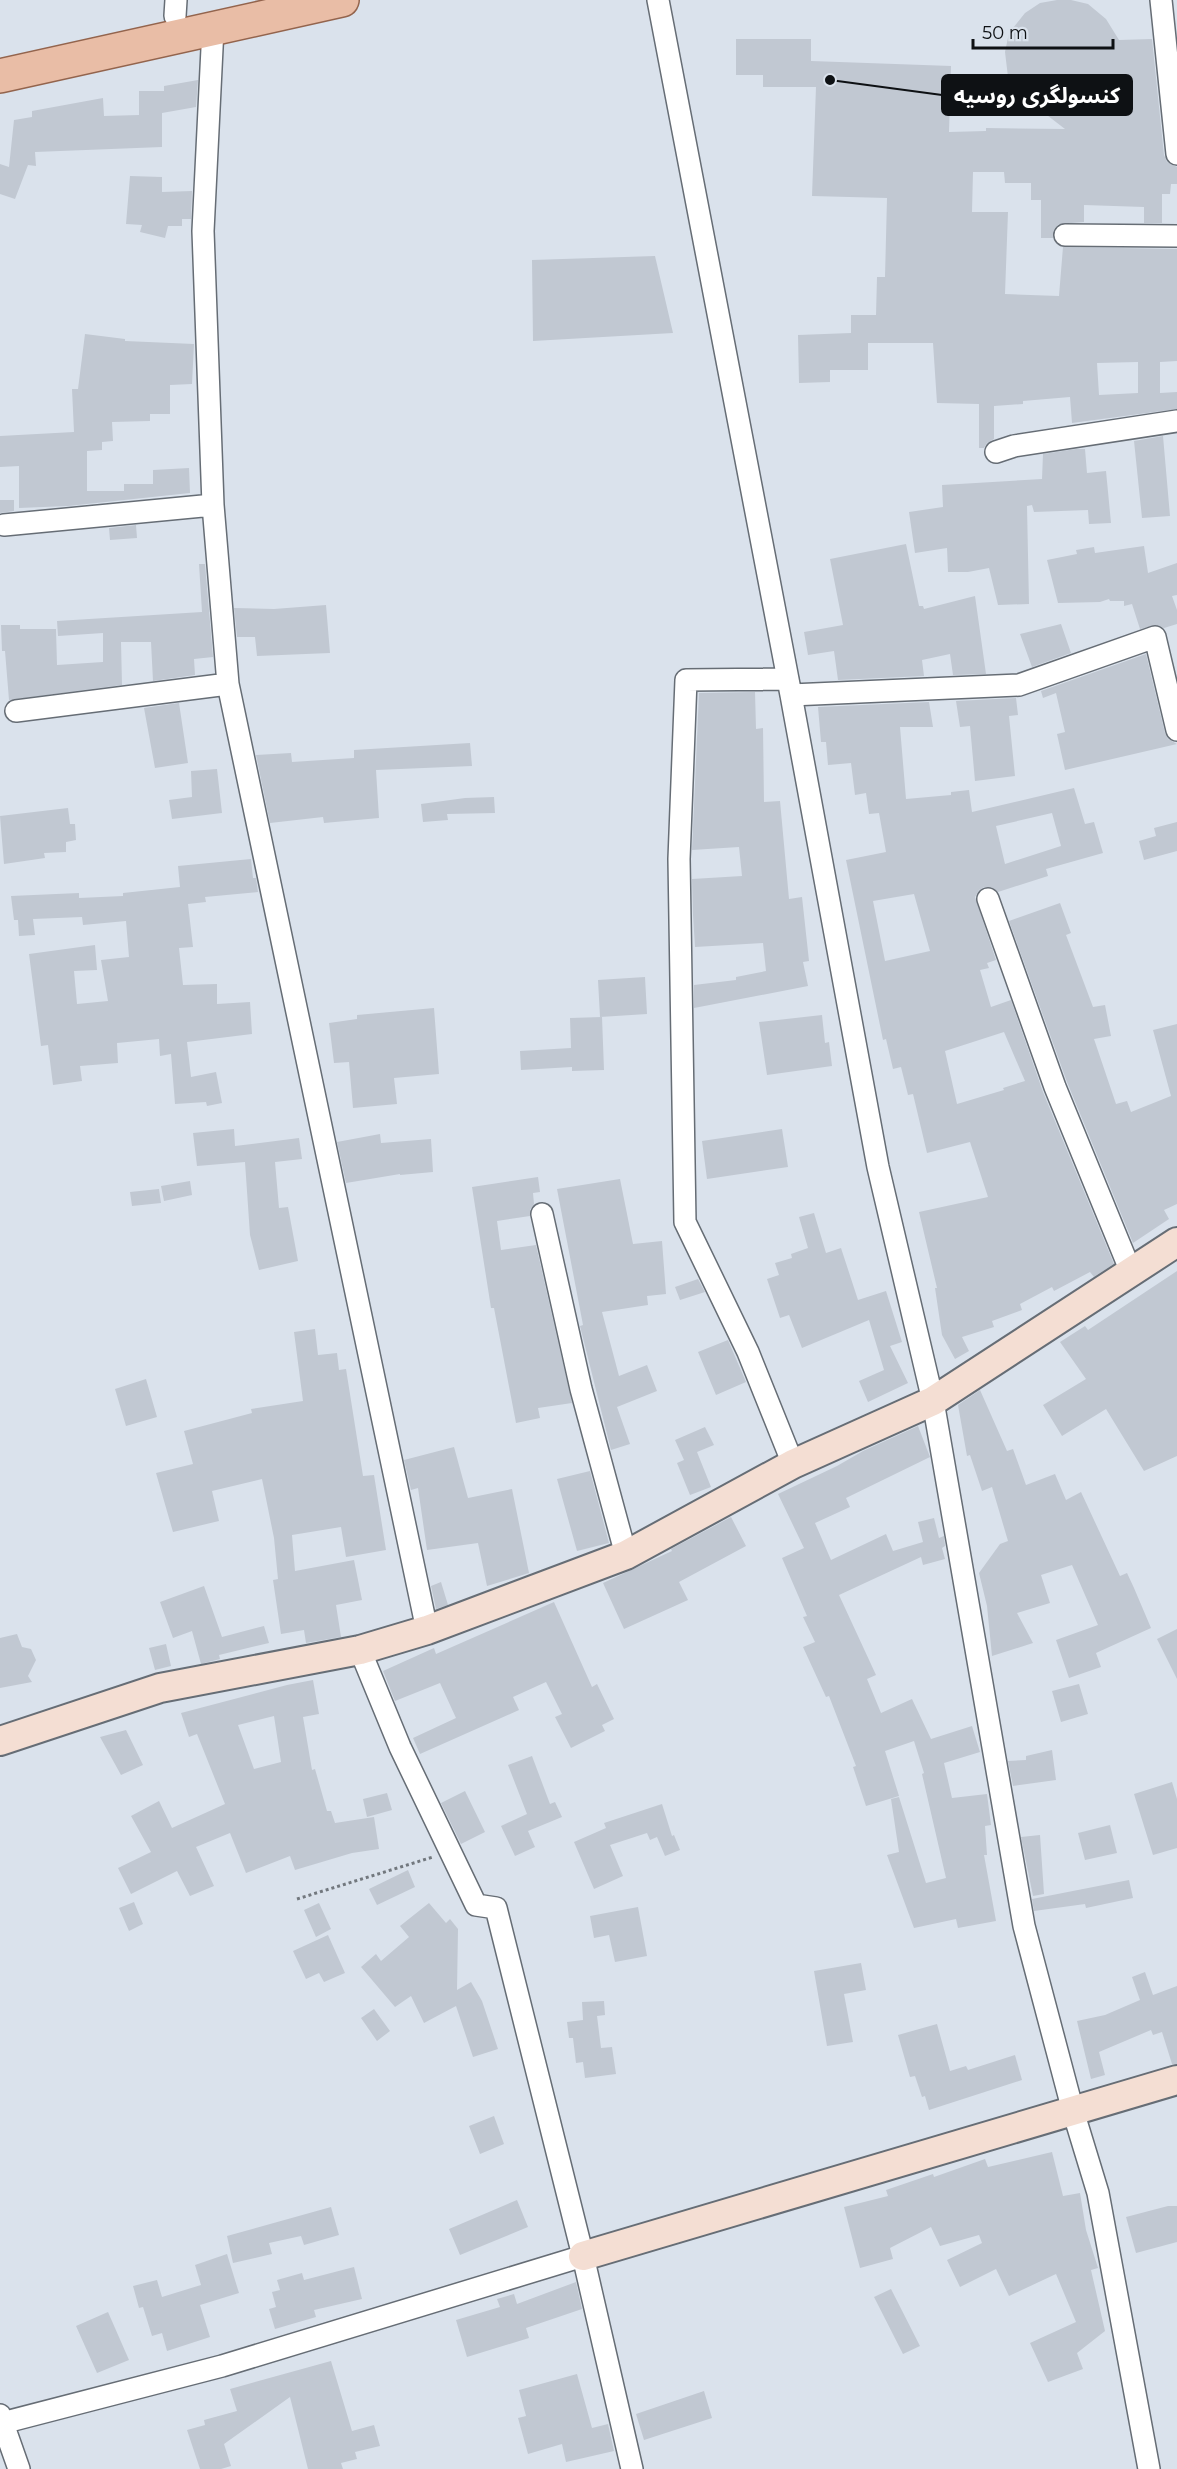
<svg xmlns="http://www.w3.org/2000/svg" width="1177" height="2469" font-family="Montserrat,'Noto Sans Arabic',sans-serif">
	<rect width="100%" height="100%" fill="#dae2ec"/>
	<!-- building -->
	<path fill="#c1c8d2" fill-rule="evenodd" d="M1057 0H1071L1088 4 1106 19 1119 40 1152 39 1164 155 1167 162 1177 167V184H1171L1170 194H1162V223H1144V207L1084 205V222L1059 224 1054 229 1053 238H1041V200H1031V183H1005L1004 172H973L972 212H1008L1005 294 1059 296 1063 247 1177 249V361L1160 362V393L1177 392V409L1072 423 1070 397 1023 401V404L994 406V439L987 443 984 448H979V404L937 403 933 343H868V370H830V382L799 383 798 335 851 333V315H876L877 277H885L887 198 812 196 816 87H763V75H736V39H811V61L951 66 949 132 986 131V128L1065 129 1017 92 1008 77 1005 52 1009 33 1025 13 1040 3ZM1138 362V393L1099 395 1097 363Z
		M198 80 196 107 162 113V147L35 152 36 166 28 165 15 199 0 194V164L9 167 14 120 32 117V111L103 98 104 116 139 115V91H164V86Z
		M130 176 162 177V192L192 191 191 219H182V226H168L165 238 140 232 142 225 126 224Z
		M655 256 673 333 533 341 532 260Z
		M85 334 125 339V341L194 344 192 384 170 385V414H150V421L112 422 113 441 102 442V450L87 451V491H124V484H153V470L189 468 190 493 68 506 19 508V466L0 467V436L74 432 72 389H78Z
		M1163 436 1170 516 1142 518 1134 441Z
		M1076 449H1085L1087 473 1106 471 1111 523 1089 524 1088 510 1034 512 1032 505 1027 506 1029 604 998 605 989 568 968 572H948L947 548 915 553 909 512 943 507 942 485 1042 479 1043 454Z
		M0 500H14V511L0 513Z
		M136 525 137 538 110 540 109 528Z
		M906 544 919 606H923L924 609 975 596 986 674 953 675 950 654 922 660 924 676 838 680 834 651 808 655 804 632 843 625 830 559Z
		M1144 546 1148 573 1177 563V595L1172 596 1177 610V624L1164 628 1157 625 1140 629 1132 604 1124 606V601H1110L1109 599 1100 602 1058 603 1047 560 1077 554 1076 550 1094 547 1095 553Z
		M199 564H205L213 657 194 659 195 675 153 681 151 642H121L122 685 9 700 5 651H2L1 625H20V629H56L57 665 103 662V633L58 636 57 621 202 612Z
		M326 605 330 653 257 656 255 637H237L234 608 274 609Z
		M1061 624 1071 653 1032 667 1020 634Z
		M1146 654 1165 733 1168 739 1177 744 1065 770 1057 734 1065 732 1056 693 1043 698 1041 691Z
		M755 692 756 729 763 728 764 802 780 801 789 899 802 897 809 961 803 962 808 986 694 1008V985L736 980V977L766 971 763 943 695 947 693 915 692 879 742 876 739 847 692 850 699 693Z
		M1016 698 1018 715 1009 716 1015 776 975 781 970 726 960 727 956 701Z
		M929 702 933 727H900L906 799 951 795V792L969 790 972 812 1074 788 1085 824 1094 822 1103 853 1046 869 1048 876 998 892 991 887H984L979 890 975 897 996 960 987 963 989 968 980 970 991 1007 1011 1000 1043 1092 1114 1264 1094 1277 1090 1272 1054 1291 1052 1287 1020 1304 1022 1310 992 1321 994 1327 962 1337 969 1351 955 1359 942 1335 935 1288H937L919 1212 988 1197 970 1142 927 1153 913 1094 908 1095 901 1067 893 1069 886 1039 883 1040 846 860 886 852 879 813 869 814 866 793 855 795 851 763 828 765 826 742H821L818 707ZM1052 813 1061 846 1005 864 996 826ZM914 894 930 951 885 961 873 901ZM1004 1032 1025 1081 1003 1088 1004 1090 957 1104 945 1051Z
		M179 703 188 763 155 768 144 708Z
		M470 743 472 766 376 770 379 818 324 823 323 817 270 823 256 755 291 753 292 762 354 758V750Z
		M217 769 222 813 172 819 169 800 192 797 191 771Z
		M494 797 495 813 447 814 448 820 423 822 421 804 465 798Z
		M68 808 70 824H75L76 840 66 842V852L44 853 45 858 4 864 0 816Z
		M1177 822V851L1144 860 1139 841 1156 836 1154 828Z
		M251 859 253 878H256L258 892 205 897 206 902 188 904 193 947 179 948 183 985 217 984V1004L250 1002 252 1034 187 1042 191 1077 216 1072 222 1103 207 1106 206 1102 175 1104 171 1054 160 1056 159 1039 117 1043 118 1063 80 1066 82 1081 53 1085 48 1045 41 1046 29 954 95 945 97 970 74 971 77 1004 108 1001 101 960 129 957 126 921 83 925 82 917 33 919 35 935 19 936 18 920H14L11 896 79 893V898L123 896V893L180 887 178 866Z
		M1060 903 1071 933 1066 935 1093 1007 1105 1005 1111 1036 1094 1039 1116 1104 1127 1101 1131 1112 1171 1096 1153 1030 1177 1024V1204L1164 1210 1169 1219 1133 1243 1067 1082 1009 921Z
		M645 977 647 1014 600 1017 598 980Z
		M434 1008 439 1074 394 1078 397 1104 353 1108 349 1062 334 1063 329 1023 357 1019V1015Z
		M822 1015 825 1043 829 1042 832 1066 767 1075 759 1022Z
		M602 1017 604 1070 572 1071V1067L521 1070 520 1051 571 1048 570 1018Z
		M234 1129 235 1146 299 1138 302 1159 275 1162 279 1208 288 1207 298 1261 259 1270 250 1235 245 1162 197 1166 193 1133Z
		M782 1129 788 1167 707 1179 702 1141Z
		M380 1134 381 1143 431 1139 433 1172 400 1175V1174L346 1183 337 1142Z
		M538 1177 540 1192 533 1193 534 1204 530 1210V1216L497 1221 501 1250 536 1245 572 1403 538 1408 540 1418 516 1423 494 1308H491L472 1187Z
		M620 1179 633 1244 662 1241 666 1294 647 1296 648 1305 602 1312 619 1376 647 1365 657 1391 617 1407 630 1444 611 1450 580 1326 583 1325 557 1189Z
		M190 1181 192 1195 164 1201 161 1186Z
		M159 1189 161 1203 132 1206 130 1192Z
		M814 1213 826 1253 841 1248 858 1300 886 1291 902 1342 890 1346 908 1383 868 1402 859 1381 884 1370 869 1320 802 1348 789 1315 780 1318 767 1279 779 1275 775 1263 792 1258 791 1254 808 1248 799 1217Z
		M1177 1271V1456L1144 1471 1106 1409 1062 1436 1043 1405 1086 1379 1060 1342 1085 1326 1088 1330Z
		M698 1279 705 1292 680 1300 675 1287Z
		M315 1329 318 1355 337 1353 339 1370 346 1369 363 1476 374 1475 386 1550 346 1557 341 1527 292 1535 295 1571 354 1560 362 1600 336 1605 341 1637 306 1643 304 1630 281 1634 273 1580 278 1579 274 1538 262 1479 212 1491 219 1521 173 1532 156 1473 193 1464 184 1431 252 1413 251 1409 303 1401 294 1332Z
		M728 1340 746 1382 716 1395 698 1352Z
		M146 1379 157 1417 126 1426 115 1389Z
		M980 1390 1007 1451 1013 1449 1026 1485 1055 1474 1066 1500 1081 1492 1120 1576 1127 1573 1134 1588 1151 1628 1096 1653 1101 1667 1069 1678 1056 1640 1098 1625 1072 1565 1041 1575 1050 1603 1017 1613 1033 1643 992 1656 987 1606 979 1573 1000 1544 1008 1541 992 1487 982 1491 970 1455 967 1456 958 1405Z
		M918 1426 930 1457 846 1498 850 1507 815 1523 831 1560 886 1534 893 1551 923 1542 918 1522 934 1518 939 1538 944 1536 945 1546 942 1548 945 1559 923 1565 921 1557 839 1595 876 1675 867 1679 881 1713 912 1699 931 1739 972 1726 980 1752 944 1763 952 1798 987 1794 991 1825 985 1826 987 1855H984L996 1921 958 1928 956 1919 914 1928 887 1855 899 1852 891 1799 899 1797 926 1883 946 1878 922 1774 924 1773 914 1741 885 1751 899 1796 866 1806 853 1767 856 1766 829 1696 826 1697 803 1647 815 1642 803 1617 807 1616 782 1558 804 1548 778 1494 837 1466 863 1451Z
		M705 1427 714 1445 697 1452 711 1487 690 1495 677 1463 684 1460 675 1440Z
		M454 1447 468 1498 512 1489 529 1573 487 1586 478 1543 427 1550 418 1488 411 1490 404 1460Z
		M590 1471 609 1543 577 1551 557 1479Z
		M731 1517 746 1546 679 1582 688 1600 624 1629 603 1583 672 1551 671 1549Z
		M441 1582 448 1605 436 1609 431 1586Z
		M204 1586 222 1637 264 1626 269 1643 219 1655 220 1659 201 1664 192 1631 173 1638 160 1602Z
		M554 1602 592 1687 597 1684 614 1719 602 1725 605 1731 571 1748 555 1717 562 1714 546 1682 513 1697 519 1710 420 1754 413 1738 456 1718 440 1683 395 1701 383 1671 434 1648 436 1654Z
		M1177 1629V1679L1157 1639Z
		M17 1634 22 1647 31 1649 36 1660 28 1676 32 1682 0 1688V1638Z
		M166 1644 171 1666 155 1670 149 1648Z
		M313 1680 319 1714 303 1717 312 1770 315 1769 327 1811H331L335 1823 374 1817 379 1849 352 1853 295 1870 290 1856 246 1873 230 1833 196 1847 214 1886 190 1896 177 1871 131 1894 118 1868 151 1852 131 1816 159 1801 172 1828 225 1804 197 1734 189 1737 181 1713 287 1685ZM274 1716 281 1762 254 1769 238 1725Z
		M1079 1684 1088 1714 1061 1722 1052 1691Z
		M126 1730 143 1765 121 1775 100 1737Z
		M1052 1750 1056 1780 1013 1786 1008 1761 1026 1760V1756Z
		M532 1756 550 1804 555 1802 562 1817 528 1831 535 1847 515 1856 501 1826 527 1814 508 1765Z
		M1172 1782 1177 1799V1848L1153 1855 1134 1794Z
		M465 1791 485 1832 461 1844 441 1803Z
		M387 1793 392 1810 367 1817 363 1799Z
		M662 1804 672 1836 674 1835 680 1850 665 1856 657 1837 650 1840 647 1833 610 1845 623 1876 594 1889 574 1842 606 1828 604 1823Z
		M1110 1825 1117 1853 1085 1860 1078 1833Z
		M1040 1835 1044 1894 1033 1896 1021 1837Z
		M408 1870 415 1887 377 1905 369 1889Z
		M1129 1880 1133 1898 1086 1908 1085 1904 1034 1911 1032 1899Z
		M134 1902 143 1924 129 1931 119 1908Z
		M319 1903 331 1929 316 1937 304 1910Z
		M429 1903 446 1923 450 1919 458 1929 457 1990 471 1982 482 2001 498 2049 473 2057 456 2006 424 2023 411 1996 395 2007 361 1967 376 1954 381 1961 409 1937 400 1926Z
		M638 1907 647 1956 615 1962 609 1935 594 1938 590 1916Z
		M328 1935 345 1973 324 1982 319 1973 306 1979 293 1951Z
		M861 1963 866 1990 844 1994 853 2042 827 2046 814 1971Z
		M1145 1972 1153 1995 1177 1986V2064H1172L1162 2032 1153 2035 1151 2030 1099 2052 1105 2075 1091 2079 1077 2021 1105 2015 1140 2000 1132 1977Z
		M604 2001 605 2015 597 2016 601 2048 612 2047 616 2074 585 2078 583 2062 576 2063 573 2038H569L567 2022 583 2020 582 2002Z
		M374 2009 390 2031 377 2041 361 2018Z
		M937 2024 950 2071 966 2066 968 2070 1015 2055 1022 2080 929 2110 925 2096 922 2097 915 2076 910 2077 898 2035Z
		M494 2116 504 2144 480 2154 469 2126Z
		M1052 2152 1063 2196 1080 2193 1086 2230 1098 2268 1091 2270 1105 2331 1077 2353 1083 2369 1048 2382 1030 2343 1076 2322 1056 2274 1009 2296 996 2269 960 2287 947 2260 982 2243 979 2235 940 2246 931 2227 890 2248 893 2259 860 2268 844 2207 888 2196 886 2190 933 2174 934 2177 985 2159 988 2167Z
		M517 2200 528 2227 460 2255 449 2229Z
		M1168 2206H1177V2242L1136 2253 1126 2217Z
		M331 2207 339 2235 304 2245 301 2236 269 2243 272 2254 233 2263 227 2236Z
		M227 2254 239 2293 200 2305 210 2337 167 2351 162 2333 152 2336 143 2307 139 2308 133 2286 157 2280 162 2297 201 2285 195 2265Z
		M354 2267 362 2299 314 2310 316 2317 275 2329 269 2309 276 2307 272 2292 280 2290 277 2280 302 2273 304 2280Z
		M576 2282 582 2309 526 2328 529 2338 467 2357 456 2320 500 2307 497 2299 514 2294 517 2304Z
		M891 2289 920 2346 903 2354 874 2297Z
		M108 2312 129 2360 97 2373 76 2326Z
		M331 2361 352 2431 374 2425 380 2446 355 2452 357 2459 341 2463 343 2469H308L290 2397 224 2444 231 2466 221 2469H200L187 2430 205 2425 204 2420 237 2411 230 2389Z
		M577 2374 592 2428 608 2424 614 2451 566 2462 562 2444 528 2454 518 2418 526 2416 519 2390Z
		M704 2391 712 2418 644 2440 636 2414Z"/>
	<g fill="none" stroke-linecap="round" stroke-linejoin="round">
		<defs>
			<path id="street" d="M658 0 791 695 878 1167 933 1401 1024 1926 1073 2111 1098 2193 1149 2469
				M1161 0 1177 154
				M175 16 176 0
				M213 28 203 231 213 505 228 684 427 1630
				M1065 235 1177 236
				M996 452 1014 446 1177 421
				M4 525 213 505
				M788 679 686 680 679 859 685 1222 748 1352 793 1464
				M791 695 1019 685 1155 637 1177 730
				M16 711 228 684
				M988 899 1055 1087 1131 1272
				M542 1214 581 1389 626 1555
				M360 1650 400 1747 476 1905 496 1908 583 2256 632 2469
				M0 2415 19 2469
				M2 2423 222 2366 583 2256"/>
			<path id="secondary" d="M0 1741 160 1688 360 1650 427 1630 626 1555 793 1464 933 1401 1177 1242
				M583 2256 1177 2080"/>
			<path id="primary" d="M0 76 342 0"/>
		</defs>
		<!-- street casing -->
		<use href="#street" stroke="#666d75" stroke-width="24"/>
		<!-- secondary casing -->
		<use href="#secondary" stroke="#666d75" stroke-width="32"/>
		<!-- primary casing -->
		<use href="#primary" stroke="#93644d" stroke-width="36"/>
		<!-- path -->
		<path stroke="#72787e" stroke-width="3" stroke-dasharray="3 3" stroke-linecap="butt" d="M297 1899 433 1857"/>
		<!-- street -->
		<use href="#street" stroke="#fff" stroke-width="21"/>
		<!-- secondary -->
		<use href="#secondary" stroke="#f4ded3" stroke-width="28"/>
		<!-- primary -->
		<use href="#primary" stroke="#e9bda6" stroke-width="33"/>
	</g>
	<!-- callouts -->
	<path fill="none" stroke="#0e1114" stroke-width="2" d="M830 80L942 95"/>
	<circle fill="#0e1114" stroke="#dae2ec" stroke-width="2" cx="830" cy="80" r="6"/>
	<rect fill="#0e1114" stroke="#0e1114" stroke-width="2" x="942" y="75" width="190" height="40" rx="6"/>
	<g font-size="22" text-anchor="middle" font-weight="bold" fill="#fff">
		<text x="1037" y="103">کنسولگری روسیه</text>
	</g>
	<!-- scale -->
	<path d="M973 39v9h140v-9" fill="none" stroke="#0e1114" stroke-width="3"/>
	<text x="982" y="39" font-size="18" fill="#0e1114" stroke="#dae2ec" stroke-width="4.5" paint-order="stroke">50 m</text>
</svg>
